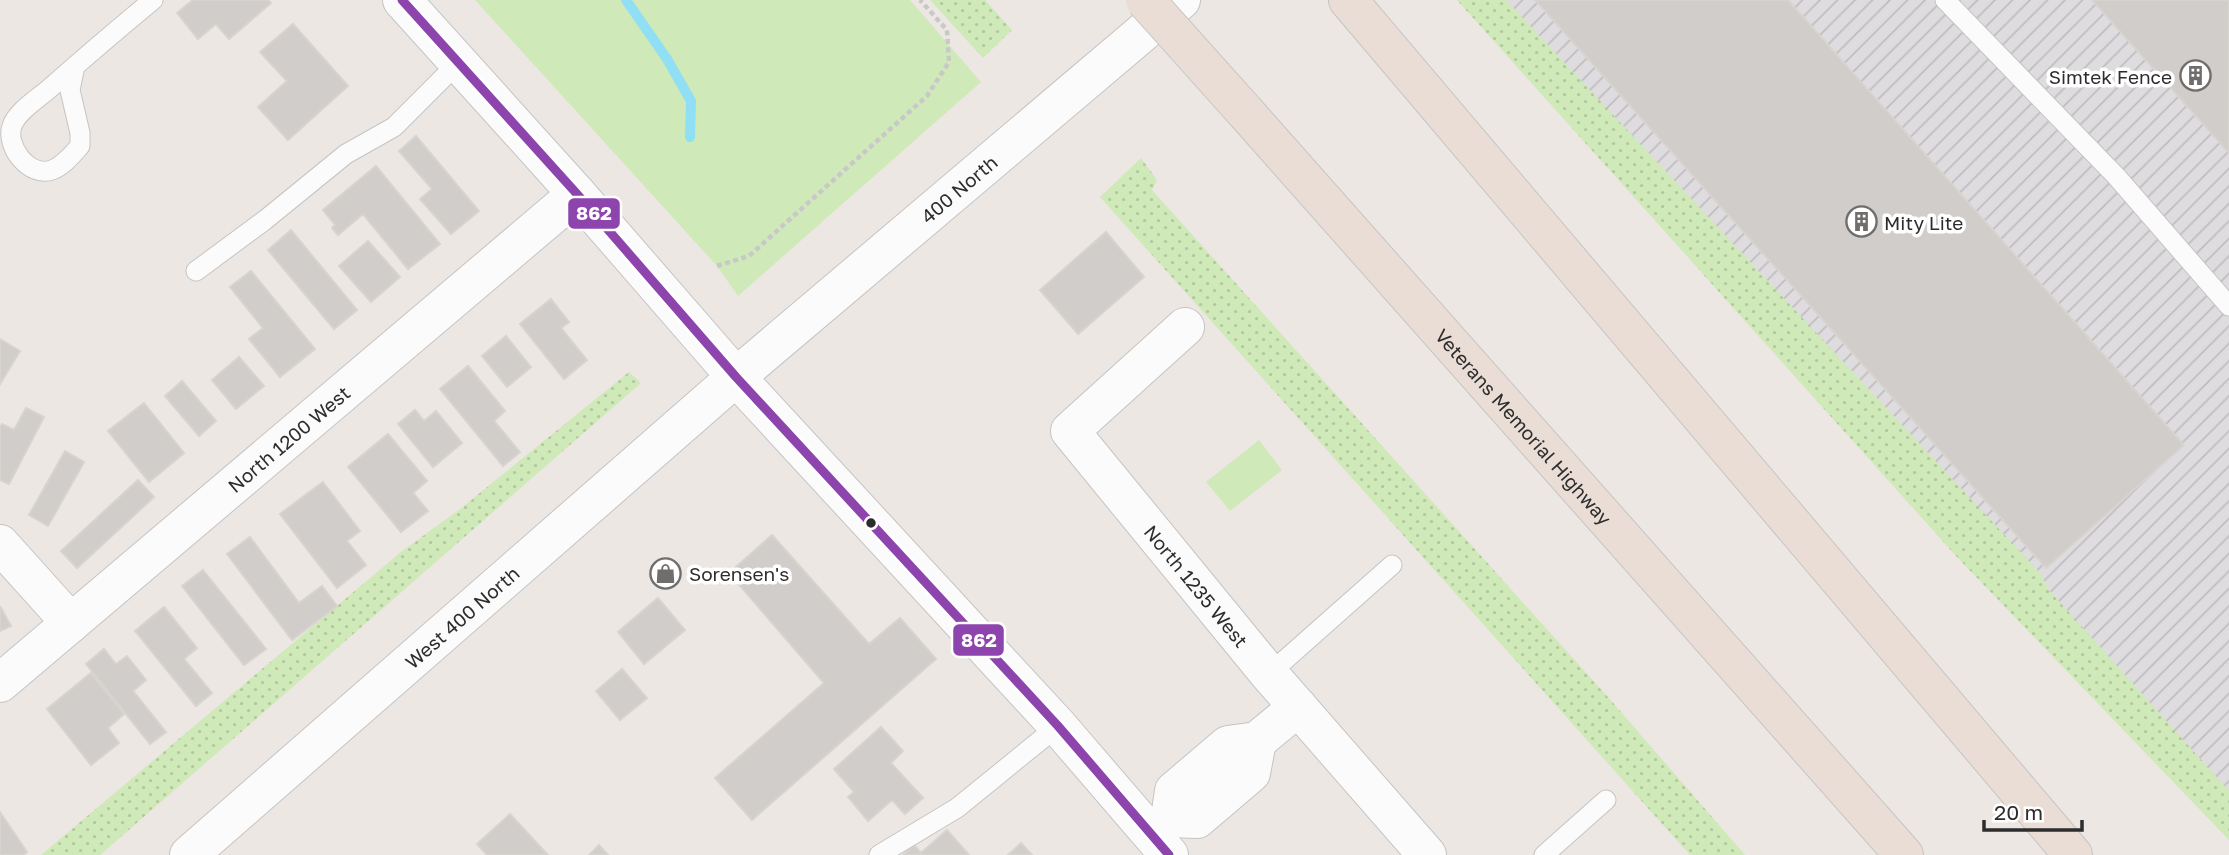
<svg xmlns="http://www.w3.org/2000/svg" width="2229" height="855" font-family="'Golos Text',sans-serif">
	<defs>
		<pattern id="industrial-furrows" width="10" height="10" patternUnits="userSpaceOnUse" patternTransform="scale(1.75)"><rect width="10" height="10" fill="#dfdcdf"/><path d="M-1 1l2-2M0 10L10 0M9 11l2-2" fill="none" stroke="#c0bdc0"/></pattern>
		<pattern id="grass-dots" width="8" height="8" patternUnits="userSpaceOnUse" patternTransform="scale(1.75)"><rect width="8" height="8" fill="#cfe9b9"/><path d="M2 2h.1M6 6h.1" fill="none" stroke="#b2c89f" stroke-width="1.8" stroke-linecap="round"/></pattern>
	</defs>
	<rect width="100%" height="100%" fill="#ece7e3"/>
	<!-- industrial -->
	<path fill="url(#industrial-furrows)" d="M1501 0H2229V820Z"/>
	<!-- grass -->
	<path fill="url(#grass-dots)" d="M930 0H985L1012 30 983 58Z
		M1457 0H1506L2040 573 2049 590 2229 791V840L1956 556Z
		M1141 158 1157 180 1152 190 1607 696 1745 855H1690L1100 197Z
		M629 372 641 383 100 855H41L401 552 460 509Z"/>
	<!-- park -->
	<path fill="#cfe9b9" d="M475 0H910L981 82 738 296 717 266Z
		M1259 440 1282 470 1230 511 1206 482Z"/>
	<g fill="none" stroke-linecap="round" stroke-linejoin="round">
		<!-- stream -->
		<path stroke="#90dff4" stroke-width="10" d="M626 0 667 59 691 101 690 137"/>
	</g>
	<!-- building -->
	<path fill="#d0cdca" stroke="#d7d3cf" stroke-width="2" d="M193 0H268L271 3 229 39 216 24 198 39 177 13Z
		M1535 0H1788L2184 445 2046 568Z
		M2092 0H2229V153Z
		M293 24 348 86 288 140 258 107 287 81 260 52Z
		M416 136 479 211 451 234 420 199 432 189 399 151Z
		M376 166 440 244 408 269 363 214 338 235 332 228 335 225 323 210Z
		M291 230 357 310 334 329 268 250Z
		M1106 232 1144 277 1078 334 1040 290Z
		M368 241 400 277 371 302 339 266Z
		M251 271 315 349 280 377 249 339 263 328 230 287Z
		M551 299 569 322 561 328 587 360 564 379 520 324Z
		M506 336 531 367 507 387 482 356Z
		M0 339 20 351 0 384Z
		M239 357 264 386 236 409 212 380Z
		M468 366 505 411 494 421 520 452 503 466 440 389Z
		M182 381 216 421 199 436 165 396Z
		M144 403 184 453 149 482 108 431Z
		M26 408 44 417 9 484 0 480V427L2 424 14 430Z
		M415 410 424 421 436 411 462 443 433 467 398 424Z
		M388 434 427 481 413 493 428 511 401 532 348 467Z
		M65 451 84 462 48 526 29 515Z
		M138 480 154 497 77 568 61 551Z
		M323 482 360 531 347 541 366 565 337 588 280 514Z
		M772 535 869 644 900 618 936 659 752 820 715 778 824 683 729 573Z
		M250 537 299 603 322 586 337 606 292 640 227 554Z
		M203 570 266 649 244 665 182 586Z
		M658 598 685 630 644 664 618 632Z
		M0 606 11 626 0 631Z
		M164 607 197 648 184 659 212 693 196 706 135 631Z
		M104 649 116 664 127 656 146 680 133 691 166 732 150 744 86 664Z
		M622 669 647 698 620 720 596 691Z
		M91 673 124 714 108 728 119 743 91 765 47 709Z
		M881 727 903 751 891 763 923 798 905 814 892 800 868 821 848 797 854 792 834 769Z
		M0 812 27 852 23 855H0Z
		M510 814 548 855H487L477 844Z
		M947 830 969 855H903L914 845 921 853Z
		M1021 843 1032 855H1008Z
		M599 845 608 855H589Z"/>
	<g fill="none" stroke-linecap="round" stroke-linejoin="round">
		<defs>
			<path id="service" d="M1945 0 2116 176 2229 306
				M75 66 70 90 80 133V146C72 155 63 166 52 170 29 178 5 146 12 126 17 111 39 98 50 88 84 58 118 29 153 0
				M196 271 265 220 346 154 394 127 458 63
				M1269 674 1392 565
				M879 855 957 808 1058 726
				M1544 855 1606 800"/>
			<g id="minor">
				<path id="s1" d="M1185 327 1070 431 1269 674 1427 855"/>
				<path d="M0 544 71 623"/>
				<path id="s2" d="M0 683 577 194"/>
				<path d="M1170 818 1197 819 1251 773 1257 741"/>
				<path d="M1151 833 1170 818 1174 791 1228 745 1257 741 1298 707"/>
			</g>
			<path id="tertiary" d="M402 0 577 194 736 377 1058 726 1169 855"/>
			<g id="secondary">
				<path id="s3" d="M189 855 736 377 1181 0"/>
			</g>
			<g id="motorway">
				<path d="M1348 0 2073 855"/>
				<path id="s4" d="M1248 115 1904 855"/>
			</g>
		</defs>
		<!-- service casing -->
		<use href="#service" stroke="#c5c4c4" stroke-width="21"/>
		<!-- minor casing -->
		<use href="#minor" stroke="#c5c4c4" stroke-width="40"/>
		<!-- tertiary casing -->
		<use href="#tertiary" stroke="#c5c4c4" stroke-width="40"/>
		<!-- secondary casing -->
		<use href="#secondary" stroke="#c5c4c4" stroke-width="40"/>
		<!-- motorway casing -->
		<use href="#motorway" stroke="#c6c4c3" stroke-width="40"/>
		<!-- path -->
		<path stroke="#c8c8c8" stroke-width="4.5" stroke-dasharray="5 3.5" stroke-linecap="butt" d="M717 266 749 256 927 96 949 62 947 30 920 0"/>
		<!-- service -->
		<use href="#service" stroke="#fcfbfb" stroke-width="19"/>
		<!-- minor -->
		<use href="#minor" stroke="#fcfbfb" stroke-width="38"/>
		<!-- tertiary -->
		<use href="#tertiary" stroke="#fcfbfb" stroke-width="38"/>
		<!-- secondary -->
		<use href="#secondary" stroke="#fcfbfb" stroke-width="38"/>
		<!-- motorway -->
		<use href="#motorway" stroke="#eaddd5" stroke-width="38"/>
		<defs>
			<path id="motorway-bridge" d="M1145 0 1248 115"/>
		</defs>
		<!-- motorway-bridge casing -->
		<use href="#motorway-bridge" stroke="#c6c4c3" stroke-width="40" stroke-linecap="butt"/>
		<!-- motorway-bridge -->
		<use href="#motorway-bridge" stroke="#eaddd5" stroke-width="38"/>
		<defs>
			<path id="bus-1" d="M402 0 577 194 736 377 1058 726 1169 855"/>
		</defs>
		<!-- bus-1 casing -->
		<use href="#bus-1" stroke="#fff" stroke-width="14"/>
		<!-- bus-1 -->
		<use href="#bus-1" stroke="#8e44ad" stroke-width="9"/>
	</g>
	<!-- icons -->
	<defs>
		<symbol id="building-ring" viewBox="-11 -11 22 22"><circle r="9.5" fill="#fff" stroke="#706e6d" stroke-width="1.5"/><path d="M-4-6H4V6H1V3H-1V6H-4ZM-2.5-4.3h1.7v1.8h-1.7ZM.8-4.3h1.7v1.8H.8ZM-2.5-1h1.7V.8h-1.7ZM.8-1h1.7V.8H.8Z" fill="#706e6d"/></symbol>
		<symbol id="shop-ring" viewBox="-11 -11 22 22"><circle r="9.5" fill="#fff" stroke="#706e6d" stroke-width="1.5"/><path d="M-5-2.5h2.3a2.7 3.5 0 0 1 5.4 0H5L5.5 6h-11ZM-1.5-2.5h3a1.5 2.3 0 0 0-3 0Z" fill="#706e6d"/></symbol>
	</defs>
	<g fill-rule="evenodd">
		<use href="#building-ring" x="2178" y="58" width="35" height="35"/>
		<use href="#building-ring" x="1844" y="204" width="35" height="35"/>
		<use href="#shop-ring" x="648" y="556" width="35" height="35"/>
	</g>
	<!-- markers -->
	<circle fill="#2d2d2d" stroke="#fff" stroke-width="2.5" cx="871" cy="523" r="6"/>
	<g text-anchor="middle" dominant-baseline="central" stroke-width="7" stroke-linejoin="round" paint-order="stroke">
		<!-- poi labels -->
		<g font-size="19" fill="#2d2d2d" stroke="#fff" text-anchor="start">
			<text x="2172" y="76" text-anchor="end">Simtek Fence</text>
			<text x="1884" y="222">Mity Lite</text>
			<text x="689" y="573">Sorensen's</text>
		</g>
		<!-- street labels -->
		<g font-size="19" fill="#2d2d2d" stroke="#fff">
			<text stroke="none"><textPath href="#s3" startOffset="1018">400 North</textPath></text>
			<text stroke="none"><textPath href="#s4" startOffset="416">Veterans Memorial Highway</textPath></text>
			<text stroke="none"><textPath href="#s2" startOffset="378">North 1200 West</textPath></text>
			<text stroke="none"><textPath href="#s1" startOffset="355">North 1235 West</textPath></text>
			<text stroke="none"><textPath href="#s3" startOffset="362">West 400 North</textPath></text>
		</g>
	</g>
	<g stroke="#fff" stroke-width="2.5">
		<rect x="567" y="197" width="54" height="33" rx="7" fill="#8e44ad"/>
		<rect x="952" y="623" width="53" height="34" rx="7" fill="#8e44ad"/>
	</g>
	<g font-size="19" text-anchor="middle" font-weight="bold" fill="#fff">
		<text x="594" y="220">862</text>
		<text x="979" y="647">862</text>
	</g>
	<!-- scale -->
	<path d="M1984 820v10h98v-10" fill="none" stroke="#2d2d2d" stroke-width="3.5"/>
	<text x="1994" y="820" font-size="21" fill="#2d2d2d" stroke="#ffffff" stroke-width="5" paint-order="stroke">20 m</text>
</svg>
